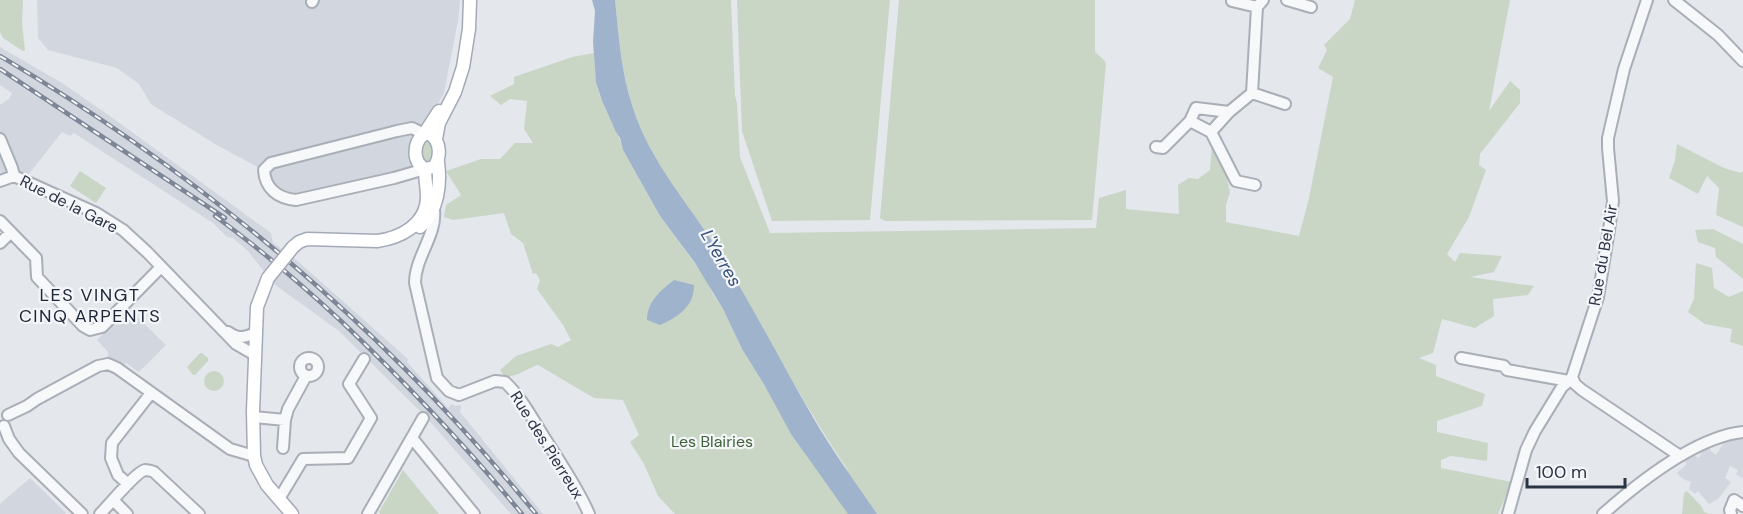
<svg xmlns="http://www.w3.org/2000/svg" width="1743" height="514" font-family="'DM Sans',sans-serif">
	<rect width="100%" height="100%" fill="#e4e7ec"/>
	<!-- built -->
	<path fill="#d2d6de" d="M37 0H460L458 21 444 93 412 149 417 170 296 200 275 193 263 170 215 144 151 104 139 84 117 68 48 50 38 38Z
		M0 47 62 83 107 114 271 233 273 243 293 257 408 359 407 362 448 408 452 404 455 406 461 405 460 412 543 514H511L426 417 339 331 274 284 248 251 233 238 227 237 213 223 74 133 70 136 62 132 21 184 0 171V105L9 99 12 93 0 85Z
		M129 309 166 345 139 372 126 363 124 365 118 361 108 358V352L97 340Z
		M1727 438H1743V477L1742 478 1736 474 1738 470 1730 466 1725 478 1731 482 1718 499 1709 504 1698 491 1695 494 1689 489 1691 482 1683 479 1677 473 1687 464 1684 461 1694 455 1699 458 1701 454 1699 450 1708 445 1711 451 1716 455Z
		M30 478 66 513 65 514H0V504Z"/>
	<!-- green -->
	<path fill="#c9d6c5" d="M0 0H23L22 23 25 50 23 51 3 38 0 32Z
		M615 0H731L735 96 737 103 740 157 770 233 1096 228 1099 198 1126 190V209L1179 214 1178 185 1189 178 1198 179 1210 170 1212 145 1224 165 1230 192 1226 205V222L1299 236 1309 198 1333 77 1318 68 1327 50 1324 45 1350 19 1355 0H1510L1489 111 1510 81 1520 90V103L1480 154 1479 165 1486 170 1469 217 1447 254 1455 262 1460 253 1502 256 1494 272 1470 277 1534 286 1528 295 1493 299 1494 316 1475 328 1442 319 1433 353 1419 358 1436 365V376L1485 394 1482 406 1437 421V432L1488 443 1487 461 1451 456 1441 460V468L1512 482 1498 514H675L658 496 644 464 630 442 639 435 623 400 594 398 538 365C525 369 520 376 505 377L500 370 516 356 551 344 558 347 571 340 563 325 537 289 540 280 536 273 533 274 523 243 511 234 504 213 453 220 444 217 446 205 461 195 446 171 481 159H500L515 143H533L524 129 527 101 510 99 501 105 490 96 514 84V77L572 57 594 53C595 70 596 85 602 101 608 117 619 132 623 150L660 216 706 279 713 294 723 309 742 349 765 386 849 472C813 419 782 363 751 308 740 289 730 270 719 252 690 205 650 162 633 108 621 73 619 36 615 0Z
		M737 0H890L870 220 772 221 742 131Z
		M899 0H1095V52L1104 60 1106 64 1092 220 885 221 880 218Z
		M423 139 433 140V161L425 164 420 154Z
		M1677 144 1724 168 1741 173 1743 171V227L1716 215 1719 188 1707 176 1698 194 1669 178 1675 160Z
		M80 171 106 188 96 203 70 186Z
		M1713 229 1743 244V279L1716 257 1715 248 1698 242 1695 230Z
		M1696 263 1712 268 1714 288 1729 297 1743 291V346L1730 342 1732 329 1705 324 1688 312 1694 299Z
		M200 353H202L208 358V361L195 375H193L187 367Z
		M204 381a10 10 0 1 1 20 0a10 10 0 1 1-20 0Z
		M403 470 439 514H380L379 512Z
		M1687 491 1702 507 1704 512 1710 514H1682L1684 493Z"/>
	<!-- water -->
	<path fill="#9fb4cc" d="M592 0H615C619 37 621 73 633 108 650 162 690 205 719 252 753 307 782 364 814 419 833 452 856 483 877 514H848L791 434 765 386 742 349 723 309 695 263 660 216 623 150 620 138 616 132 602 101 596 82 593 42 595 11Z
		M674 280 694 285C694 307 678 317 660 325L647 320C647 302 661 290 674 280Z"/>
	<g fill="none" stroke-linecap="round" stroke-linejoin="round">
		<defs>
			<path id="minor" d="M1263 0 1257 7 1252 93 1285 104
				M1287 0 1311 7
				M1647 0 1624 69 1608 138V148L1613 201 1609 230 1598 297 1572 377 1575 384 1582 390 1680 456
				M1674 0 1718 35 1743 61
				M1232 1 1257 7
				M312 2 313 0
				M1229 112 1211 132 1236 181 1255 185
				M1190 121 1211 132
				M424 134 412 128 397 131 271 163 264 170C265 189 278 198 296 200L394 178 425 169
				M0 139 12 168 14 176
				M1156 147 1163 148 1190 121 1196 108 1229 112 1252 93
				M14 176 96 213 123 230 147 252 236 344 255 355
				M0 181 14 176
				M434 210C437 235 415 257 415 283L437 378 449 391 459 395 495 381 505 382C522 398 533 420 546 440 561 464 578 488 589 514
				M0 221 36 258 37 277 83 326 90 330 102 327 161 267
				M0 243 11 232
				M228 332C239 340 244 337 256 333
				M300 367a9 9 0 1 1 18 0a9 9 0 1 1-18 0Z
				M1461 358 1504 366 1507 370 1569 381
				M8 415 27 406 37 399 98 366 108 364 117 368 230 449 254 456
				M253 417 285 420
				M4 426 9 439 19 453 82 514
				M412 438 474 514
				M283 448 285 420 288 409 306 376
				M128 484 118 475 111 458 112 443 151 393
				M279 499 303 459 348 458 371 418 349 384 364 359
				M113 500 127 514
				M100 514C108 506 136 472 145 470 146 470 153 471 154 472L199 514
				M368 514 423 418
				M1508 514 1526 450 1535 431 1562 387 1569 381H1573
				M1603 514C1638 483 1696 437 1743 432
				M1731 514 1730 510 1734 500 1743 506"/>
			<path id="major" d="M424 134 439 111
				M424 134H430C441 142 441 157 434 167L425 169C412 161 413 143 424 134Z
				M436 139 439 123 455 92 463 67 469 29 470 0
				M420 227C438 211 441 185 438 162
				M293 247 299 242 307 239 377 241C400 238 426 225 427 198 427 188 425 179 425 169
				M268 278 257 307 253 411 254 456 256 465 267 485 292 514"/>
		</defs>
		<!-- minor casing -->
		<use href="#minor" stroke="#a9aeb7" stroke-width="14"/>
		<!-- major casing -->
		<use href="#major" stroke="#a3abb8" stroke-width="15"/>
		<!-- minor -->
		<use href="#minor" stroke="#f7f8fa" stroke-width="10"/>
		<!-- major -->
		<use href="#major" stroke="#fff" stroke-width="12"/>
		<defs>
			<path id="rail" d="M0 56C207 179 383 327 536 514
				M0 69 225 218
				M215 216C259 248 301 284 341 321 405 382 466 446 522 514"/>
		</defs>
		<!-- rail casing -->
		<use href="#rail" stroke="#7d8696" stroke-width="4.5"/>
		<!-- rail -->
		<use href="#rail" stroke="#f4f6f9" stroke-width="2" stroke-dasharray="7" stroke-linecap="butt"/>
		<defs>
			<path id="major-bridge" d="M268 278 293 247"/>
		</defs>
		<!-- major-bridge casing -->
		<use href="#major-bridge" stroke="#a3abb8" stroke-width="15" stroke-linecap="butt"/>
		<!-- major-bridge -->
		<use href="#major-bridge" stroke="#fff" stroke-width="12"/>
	</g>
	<g text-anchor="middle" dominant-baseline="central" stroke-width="4.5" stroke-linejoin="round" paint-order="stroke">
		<!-- street labels -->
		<g font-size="16" fill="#2b3445" stroke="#f4f6f9">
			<text transform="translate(69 204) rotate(27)">Rue de la Gare</text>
			<text transform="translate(1603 255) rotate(-80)">Rue du Bel Air</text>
			<text transform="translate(547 445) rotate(58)">Rue des Pierreux</text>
		</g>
		<!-- park labels -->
		<g font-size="16" fill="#3f6138" stroke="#f4f6f9">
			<text x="712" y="441">Les Blairies</text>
		</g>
		<!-- water labels -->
		<g font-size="18" font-style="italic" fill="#34527a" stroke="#f4f6f9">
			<text transform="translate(721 258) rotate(60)">L'Yerres</text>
		</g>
		<!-- neighbourhood labels -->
		<g font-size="18" letter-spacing="1.5" fill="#1d2536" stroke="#f4f6f9">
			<text x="90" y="295">LES VINGT<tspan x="90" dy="21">CINQ ARPENTS</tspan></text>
		</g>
	</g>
	<!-- scale -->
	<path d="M1527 478v9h98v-9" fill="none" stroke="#2b3445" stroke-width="3"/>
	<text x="1536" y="478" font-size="18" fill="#2b3445" stroke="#f4f6f9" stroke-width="4.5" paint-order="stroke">100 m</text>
</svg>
